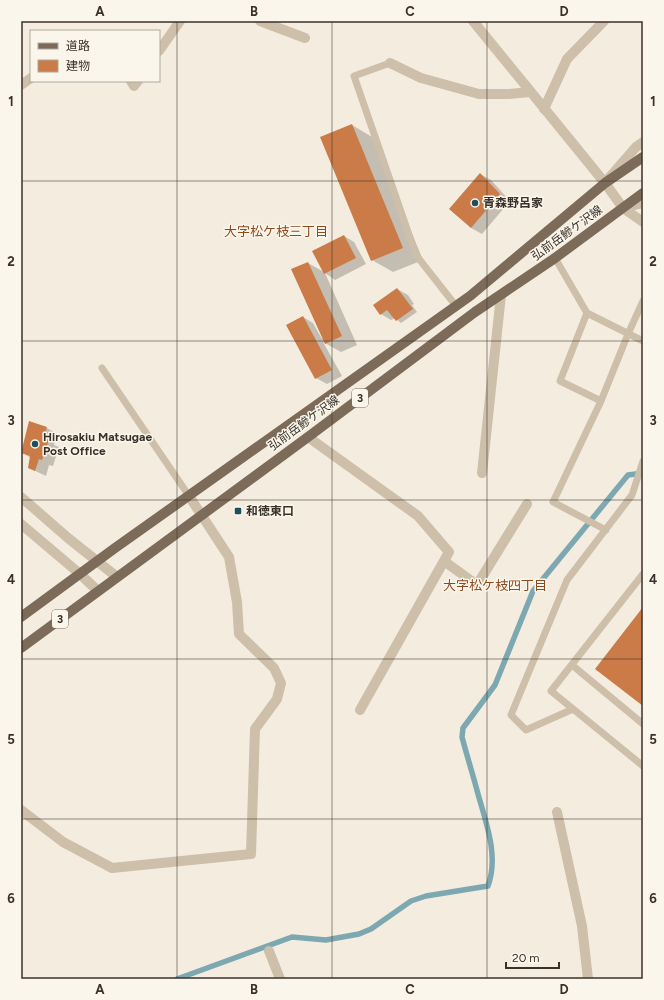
<svg xmlns="http://www.w3.org/2000/svg" width="664" height="1000" font-family="Figtree,'Noto Sans JP',sans-serif">
	<rect width="100%" height="100%" fill="#f4eddf"/>
	<!-- shadow -->
	<path fill="#0003" d="M352 125 372 137 423 260 393 272 372 260Z
		M480 174 491 180 510 201 482 234 471 228Z
		M344 236 354 242 366 264 335 280 325 273 357 345 341 352 323 342 342 376 327 384 316 378 303 317 313 323 322 339 323 338 308 263 324 272Z
		M397 289 408 295 414 304 412 305 417 312 401 323 395 318 391 320 381 314Z
		M47 428 57 434 54 445 59 447 53 466 49 465 46 476 29 468 31 458 21 452Z"/>
	<g fill="none" stroke-linecap="round" stroke-linejoin="round">
		<!-- stream -->
		<path stroke="#7da8b2" stroke-width="5.5" d="M177 979 292 937 326 940 359 934 371 929 411 901 426 896 488 886C499 856 486 823 478 794 473 775 467 756 462 737L463 728 495 685 533 591 628 475 643 473"/>
	</g>
	<!-- building -->
	<path fill="#ca7b47" d="M352 124 403 248 371 261 320 137Z
		M480 173 500 194 471 228 449 209Z
		M344 235 356 258 324 274 312 251Z
		M308 262 342 336 325 344 291 269Z
		M397 288 413 309 396 321 387 310 380 315 373 305Z
		M303 316 332 370 315 379 286 325Z
		M29 421 47 427 44 438 49 440 42 460 39 459 35 471 28 468 30 456 21 453Z
		M643 607V706L595 669Z"/>
	<g fill="none" stroke-linecap="round" stroke-linejoin="round">
		<!-- service -->
		<path stroke="#cdbfaa" stroke-width="7" d="M390 63 354 76 416 255 456 306
			M555 258 587 313 560 381 601 401 553 502 606 530
			M587 313 643 341
			M102 368 189 496
			M601 401 628 334 643 301
			M643 574 551 691 643 766
			M572 665 643 724
			M573 709 526 730 511 715 567 580 632 495 643 461"/>
		<!-- minor -->
		<path stroke="#cdbfaa" stroke-width="10" d="M260 21 305 38
			M159 51 180 21
			M390 63 421 78 479 94H509L530 92
			M131 81 134 86 138 81
			M21 85 31 78
			M544 109 567 59 604 21
			M609 178 636 147 643 142
			M623 208 643 222
			M623 208 643 203
			M308 437 418 516 449 552 360 710
			M482 473 501 295
			M444 561 477 585 527 504
			M21 810 63 842 112 868 251 854 255 729 277 699 281 683 274 668 239 634 237 602 229 557 189 496
			M557 812 582 926 588 979
			M269 951 280 979"/>
		<!-- tertiary -->
		<path stroke="#cdbfaa" stroke-width="10" d="M473 21 605 183 623 208
			M21 497 68 538 117 577
			M21 524 80 574 98 591"/>
		<!-- primary -->
		<path stroke="#7d6b5a" stroke-width="10" d="M21 617 115 548 470 296 605 183 643 157
			M21 648 308 437 475 312 555 258 643 193"/>
	</g>
	<!-- grid -->
	<path fill="none" stroke="#3a322a" stroke-width="1" stroke-opacity="0.55" d="M177 21V979M332 21V979M487 21V979M21 181H643M21 341H643M21 500H643M21 659H643M21 819H643"/>
	<!-- markers -->
	<g fill="#1d505e" stroke="#fbf6ec" stroke-width="1.5">
		<circle cx="475" cy="203" r="4"/>
		<circle cx="35" cy="444" r="4"/>
		<rect x="234" y="507" width="8" height="8" rx="2"/>
	</g>
	<g text-anchor="middle" dominant-baseline="central" stroke-width="3" stroke-linejoin="round" paint-order="stroke">
		<!-- shield labels -->
		<g fill="#fbf6ec" stroke="#746d64" stroke-width="1">
			<rect x="352" y="389" width="16" height="18" rx="3"/>
			<rect x="52" y="610" width="16" height="18" rx="3"/>
		</g>
		<g font-size="11" font-weight="bold" fill="#3a322a">
			<text x="360" y="398">3</text>
			<text x="60" y="619">3</text>
		</g>
		<!-- poi labels -->
		<g font-size="12" font-weight="bold" fill="#3a322a" stroke="#fbf6ec" text-anchor="start">
			<text x="483" y="203">青森野呂家</text>
			<text x="43" y="437">Hirosakiu Matsugae<tspan x="43" dy="14">Post Office</tspan></text>
			<text x="246" y="511">和徳東口</text>
		</g>
		<!-- street labels -->
		<g font-size="12" fill="#3a322a" stroke="#fbf6ec">
			<text transform="translate(567 233) rotate(-36)">弘前岳鰺ケ沢線</text>
			<text transform="translate(304 423) rotate(-36)">弘前岳鰺ケ沢線</text>
		</g>
		<!-- neighbourhood labels -->
		<g font-size="13" fill="#8d4a1f" stroke="#fbf6ec">
			<text x="276" y="231">大字松ケ枝三丁目</text>
			<text x="495" y="585">大字松ケ枝四丁目</text>
		</g>
	</g>
	<!-- border -->
	<rect width="664" height="1000" fill="none" stroke="#fbf6ec" stroke-width="44"/>
	<!-- legend -->
	<rect x="30" y="30" width="130" height="52" fill="#fbf6ec" stroke="#aea89e"/>
	<rect x="38" y="43" width="20" height="6" fill="#7d6b5a" stroke="#aea89e"/>
	<text x="66" y="50" font-size="12" fill="#3a322a">道路</text>
	<rect x="38" y="60" width="20" height="12" fill="#ca7b47" stroke="#aea89e"/>
	<text x="66" y="70" font-size="12" fill="#3a322a">建物</text>
	<!-- scale -->
	<path d="M506 962v6h53v-6" fill="none" stroke="#3a322a" stroke-width="2"/>
	<text x="512" y="962" font-size="12" fill="#3a322a" stroke="#fbf6ec" stroke-width="3" paint-order="stroke">20 m</text>
	<rect x="22" y="22" width="620" height="956" fill="none" stroke="#3a322a" stroke-width="1.5"/>
	<g font-size="13" text-anchor="middle" font-weight="bold" fill="#3a322a">
		<text x="100" y="16">A</text>
		<text x="254" y="16">B</text>
		<text x="410" y="16">C</text>
		<text x="564" y="16">D</text>
		<text x="11" y="106">1</text>
		<text x="653" y="106">1</text>
		<text x="11" y="266">2</text>
		<text x="653" y="266">2</text>
		<text x="11" y="425">3</text>
		<text x="653" y="425">3</text>
		<text x="11" y="584">4</text>
		<text x="653" y="584">4</text>
		<text x="11" y="744">5</text>
		<text x="653" y="744">5</text>
		<text x="11" y="903">6</text>
		<text x="653" y="903">6</text>
		<text x="100" y="994">A</text>
		<text x="254" y="994">B</text>
		<text x="410" y="994">C</text>
		<text x="564" y="994">D</text>
	</g>
</svg>
